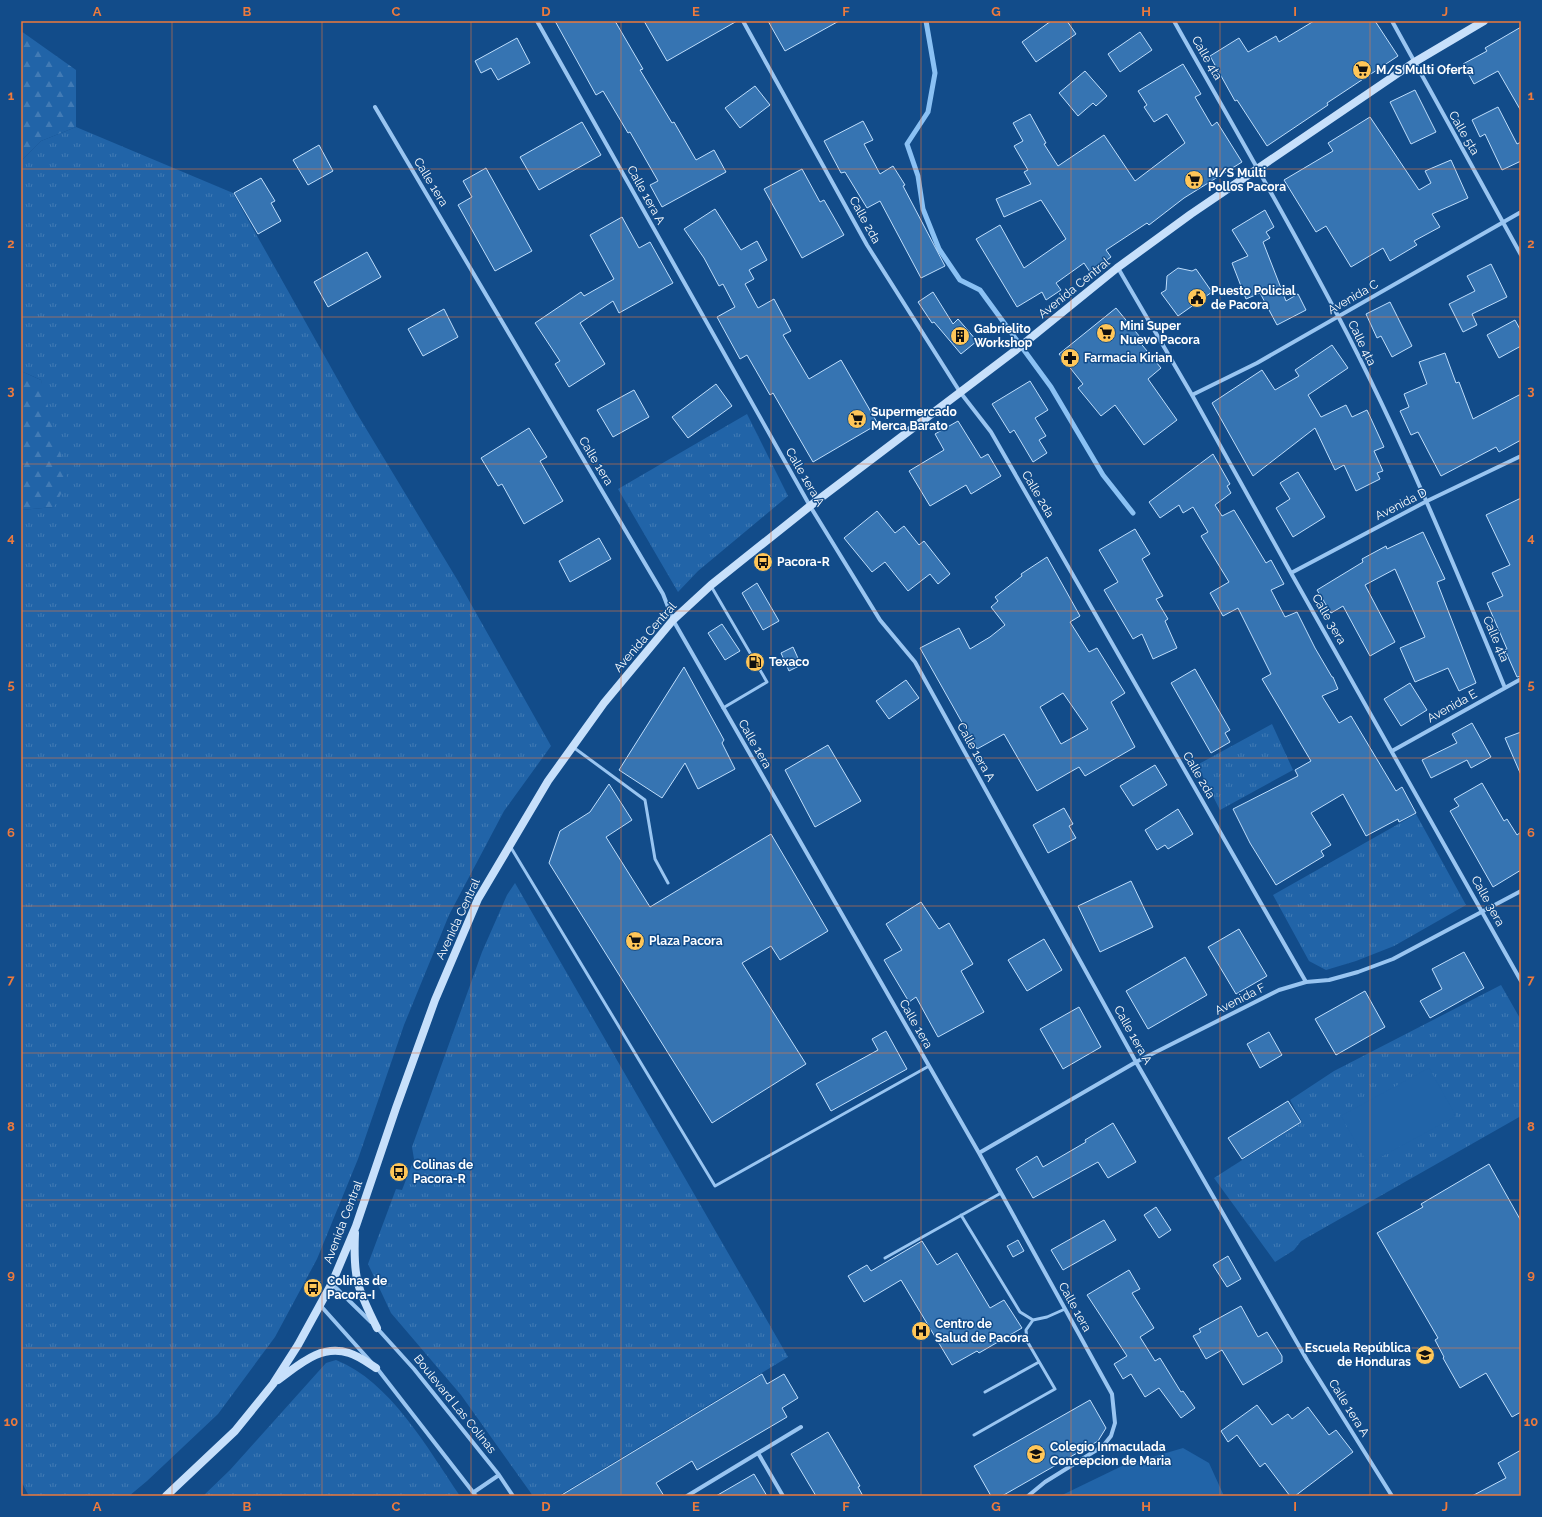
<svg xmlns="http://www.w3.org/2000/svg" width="1542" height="1517" font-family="Raleway,sans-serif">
	<defs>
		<pattern id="grass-tufts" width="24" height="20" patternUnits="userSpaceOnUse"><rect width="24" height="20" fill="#2164a8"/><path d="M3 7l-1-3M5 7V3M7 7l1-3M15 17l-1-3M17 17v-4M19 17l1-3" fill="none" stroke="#427bb5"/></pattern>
		<pattern id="forest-firs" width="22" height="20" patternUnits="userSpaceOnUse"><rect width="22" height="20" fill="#2164a8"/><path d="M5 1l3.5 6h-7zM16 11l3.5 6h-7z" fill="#427bb5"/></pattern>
	</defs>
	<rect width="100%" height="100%" fill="#124c8a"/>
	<!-- grass -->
	<path fill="url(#grass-tufts)" d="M76 127 233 193 356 412 458 581 551 746 504 811 449 915 404 1025 358 1159 317 1259 275 1337 218 1414 147 1481 129 1496H29L21 1481V510L54 507 41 380 21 371V161L41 141Z
		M747 414 788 496 698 571 678 592 618 489Z
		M1272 724 1293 770 1220 810 1197 765Z
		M1416 814 1466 905 1394 946 1356 961 1326 970 1309 961 1273 895Z
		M515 883 788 1357 558 1496H533L461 1395 391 1313 368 1264 396 1189 402 1190 414 1159 412 1147 482 952 507 895Z
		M1501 985 1521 1020V1116L1301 1241 1294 1250 1275 1262 1214 1178 1302 1122 1290 1100 1334 1071Z
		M336 1360C390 1381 428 1449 460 1496H203L230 1470 326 1363Z"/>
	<!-- forest -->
	<path fill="url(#forest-firs)" d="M21 31 76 70V127L41 141 21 161Z
		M21 371 41 380 68 481 54 507 21 510Z"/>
	<!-- pitch -->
	<path fill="#2164a8" d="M1429 1068 1456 1116 1368 1164 1341 1116Z
		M1183 1448 1209 1463 1224 1496H1060L1122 1466Z"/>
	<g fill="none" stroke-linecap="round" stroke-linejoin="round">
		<!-- stream -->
		<path stroke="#8ac1f4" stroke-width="5" d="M926 21 935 73 928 112 907 144 918 176 923 209 939 249 960 280 980 290 1051 387 1103 475 1133 513"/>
	</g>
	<!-- building -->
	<path fill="#3674b2" stroke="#bfdefc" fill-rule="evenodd" d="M555 21H615L643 69 640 70 672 123 674 122 696 160 714 150 726 172 662 207 650 185 658 181 630 132 628 133 603 91 596 95Z
		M644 21H737L667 61Z
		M768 21H839L785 51Z
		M1051 21H1067L1076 34 1036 62 1022 42Z
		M1314 21H1375L1398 56 1327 103 1328 105 1267 146 1237 100 1235 101 1210 56 1239 38 1248 52 1276 36 1279 42Z
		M1521 27V111L1498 71 1474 84 1463 64 1487 51 1485 48Z
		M1140 32 1152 50 1120 72 1108 54Z
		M517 38 530 63 498 80 491 68 481 73 475 61Z
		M1183 64 1201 94 1195 97 1212 126 1217 122 1242 162 1184 198 1149 225 1147 223 1106 250 1111 257 1090 272 1084 263 1056 283 1061 290 1046 300 1042 292 1017 307 976 239 1000 225 1024 268 1066 239 1041 200 1004 217 996 199 1031 184 1024 172 1028 170 1014 146 1023 141 1013 123 1030 114 1046 143 1044 144 1058 166 1104 135 1135 181 1185 143 1167 114 1154 122 1144 107 1147 105 1138 91Z
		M1085 71 1107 96 1096 106 1093 103 1078 116 1059 93Z
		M755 86 770 105 740 128 725 108Z
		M1415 90 1436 132 1411 144 1390 102Z
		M1498 107 1517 144 1521 142V161L1502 170 1485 134 1480 137 1472 120Z
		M1370 117 1419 190 1431 183 1425 171 1451 160 1468 198 1432 214 1440 227 1414 241 1417 245 1390 261 1383 248 1351 267 1326 226 1316 232 1284 180 1333 151 1328 143Z
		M863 121 873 140 864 144 880 174 893 166 905 185 903 186 945 266 921 278 880 201 867 208 845 172 841 173 824 141Z
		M582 122 601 155 539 190 520 157Z
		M319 145 333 171 308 185 293 160Z
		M486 168 532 251 495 271 458 205 472 197 463 181Z
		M802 169 820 202 824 200 844 235 802 258 764 189Z
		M261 178 275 201 271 203 281 221 258 234 234 193Z
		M715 209 741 250 757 241 767 260 749 270 754 279 745 284 758 308 774 299 791 331 783 335 809 379 841 360 878 424 813 462 773 393 770 395 747 355 740 359 717 317 735 307 723 284 719 286 704 258 684 229Z
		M1265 210 1274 227 1266 232 1270 238 1263 242 1286 301 1298 294 1306 310 1277 325 1260 293 1246 299 1232 263 1248 256 1232 230Z
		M622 217 639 248 650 242 673 283 619 313 613 301 580 323 605 364 569 387 555 364 560 361 535 323 581 292 584 296 614 279 590 235Z
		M367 252 381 277 328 307 314 282Z
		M1491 264 1507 297 1472 314 1477 325 1463 332 1449 304 1475 291 1467 276Z
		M1178 268 1192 271 1196 269 1212 292 1178 316 1161 293 1166 290 1167 276Z
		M933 292 953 324 958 319 977 341 961 354 934 322 932 323 918 302Z
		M1390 302 1412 346 1392 357 1381 336 1377 338 1366 314Z
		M1116 308 1140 337 1138 340 1161 368 1148 379 1177 420 1144 445 1115 405 1101 416 1078 388 1083 384 1059 354Z
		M444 309 458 337 423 356 408 329Z
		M1515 320 1521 331V346L1499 358 1487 335Z
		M1332 345 1348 368 1308 395 1321 417 1346 405 1352 417 1367 410 1384 447 1374 451 1383 471 1377 473 1380 479 1356 491 1344 465 1335 470 1315 428 1253 476 1212 403 1262 370 1275 390 1299 376 1295 370Z
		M1445 353 1456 383 1459 382 1473 419 1521 394V440L1499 452 1496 447 1441 476 1418 432 1411 435 1400 411 1409 407 1404 394 1427 384 1419 362Z
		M1030 381 1048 410 1035 418 1046 436 1039 440 1047 453 1033 462 1014 430 1010 433 992 404Z
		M716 384 732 406 688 438 672 417Z
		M634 390 649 417 613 437 597 410Z
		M958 421 981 458 988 454 1001 476 971 494 966 485 930 506 909 471 944 450 935 434Z
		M529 428 547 457 540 461 563 501 524 524 502 484 498 486 481 458Z
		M1213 454 1230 484 1227 486 1231 493 1215 505 1222 516 1234 510 1266 563 1271 560 1284 584 1271 590 1285 617 1297 612 1315 648 1332 677H1333L1338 689 1322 696 1339 723 1351 716 1396 791 1402 787 1416 813 1399 822 1398 819 1366 836 1343 794 1311 813 1331 845 1321 851 1324 856 1276 885 1250 843 1233 809 1298 776 1295 770 1311 761 1262 679 1271 674 1238 608 1223 616 1210 593 1229 582 1201 536 1208 532 1193 507 1183 513 1179 505 1160 518 1149 502Z
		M1298 472 1325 517 1293 537 1276 508 1290 499 1280 483Z
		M1521 498V676L1517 677 1505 650 1507 649 1487 603 1503 596 1492 573 1510 565 1486 515Z
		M877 511 895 533 904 526 919 545 924 541 950 574 938 584 930 574 908 591 885 562 872 572 844 538Z
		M1135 529 1150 554 1142 559 1163 596 1156 599 1168 619 1165 621 1177 648 1153 659 1142 634 1133 639 1104 590 1118 582 1099 550Z
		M1423 532 1445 579 1437 582 1476 683 1459 691 1448 668 1415 682 1400 648 1425 637 1395 569 1365 585 1395 642 1370 656 1343 606 1331 613 1317 590 1363 562 1362 559 1386 546 1387 549Z
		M599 538 611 559 570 582 559 561Z
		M1047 557 1080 616 1070 622 1089 652 1097 648 1125 693 1111 702 1135 747 1085 776 1079 767 1037 791 1004 734 977 749 920 648 959 628 970 649 990 637 1005 625 991 607 998 601 995 597 1022 576 1021 574ZM1063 693 1088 729 1061 744 1040 707Z
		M757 583 779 621 763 630 742 593Z
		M722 624 740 651 725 660 708 633Z
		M793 647 801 665 789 671 781 653Z
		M684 667 724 740 722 743 735 769 698 789 685 763 662 798 619 770Z
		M1195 669 1230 730 1225 733 1230 742 1211 753 1171 683Z
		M906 680 919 698 889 719 876 701Z
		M1410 683 1427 710 1401 726 1384 699Z
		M1472 723 1491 757 1471 768 1467 760 1431 778 1422 760 1457 743 1452 734Z
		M1521 732V775L1505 738Z
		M828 745 861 801 815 827 785 770Z
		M1155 765 1167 785 1133 806 1120 786Z
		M1482 783 1504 821 1507 819 1517 835 1521 832V870L1493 887 1450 811 1459 806 1454 799Z
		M609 784 632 820 606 837 650 907 771 834 828 931 780 960 771 946 742 963 806 1064 712 1123 549 863 560 831 590 812Z
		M1064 808 1073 824 1069 826 1076 838 1048 853 1033 825Z
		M1178 809 1193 834 1168 849 1165 845 1157 850 1145 830Z
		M1131 881 1153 927 1100 952 1078 906Z
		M921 902 939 929 949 923 973 964 961 971 984 1012 938 1037 916 997 909 1002 884 960 902 950 886 924Z
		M1239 929 1267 976 1236 994 1208 947Z
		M1044 939 1062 970 1027 991 1008 960Z
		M1464 952 1484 988 1430 1018 1420 1001 1442 989 1432 969Z
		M1185 957 1207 995 1148 1029 1126 991Z
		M1365 991 1385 1027 1336 1055 1315 1019Z
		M1079 1007 1101 1047 1063 1069 1040 1029Z
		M886 1031 907 1069 831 1111 816 1084 878 1050 872 1039Z
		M1269 1032 1282 1055 1260 1068 1247 1044Z
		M1288 1101 1301 1122 1242 1159 1228 1138Z
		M1113 1123 1136 1162 1108 1178 1098 1162 1033 1198 1016 1169 1037 1156 1043 1167 1086 1142 1085 1140Z
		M1489 1164 1521 1221V1412L1512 1417 1486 1373 1460 1388 1443 1358 1444 1357 1435 1340 1438 1338 1377 1233 1423 1207 1421 1204Z
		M1156 1207 1171 1230 1159 1238 1144 1215Z
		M1104 1220 1116 1240 1063 1270 1051 1250Z
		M1018 1240 1024 1251 1013 1257 1007 1246Z
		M922 1241 937 1265 957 1253 990 1308 1004 1300 1022 1328 979 1353 977 1351 952 1365 901 1280 864 1302 848 1276 867 1265 871 1271Z
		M1228 1256 1241 1279 1227 1287 1213 1265Z
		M1129 1270 1140 1289 1132 1293 1154 1328 1140 1337 1155 1361 1160 1358 1181 1392 1183 1391 1195 1408 1181 1418 1159 1388 1145 1397 1131 1374 1123 1379 1114 1364 1127 1356 1087 1295Z
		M1241 1306 1258 1337 1267 1332 1282 1356V1362L1243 1385 1222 1350 1206 1359 1193 1336 1201 1332 1199 1329Z
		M762 1374 767 1384 784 1374 798 1398 782 1408 787 1417 697 1470 692 1461 656 1483 664 1496H560Z
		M1090 1400 1106 1428 1098 1441 1002 1496H991L974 1466Z
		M1257 1405 1272 1425 1288 1414 1292 1419 1308 1407 1329 1435 1336 1430 1353 1452 1295 1496H1290L1265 1463 1260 1467 1237 1435 1228 1442 1221 1431Z
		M828 1432 860 1486 858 1487 863 1496H816L791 1454Z
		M1521 1450V1496H1472L1506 1478 1498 1463Z
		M754 1474 767 1496H716Z"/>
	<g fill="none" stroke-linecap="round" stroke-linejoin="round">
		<!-- lane -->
		<path stroke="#99c5f1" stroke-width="3" d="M711 586 767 682 723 708
			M573 747 645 800 655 859 668 883
			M510 846 715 1186 929 1066
			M961 1215 1020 1312 1033 1320 1047 1317 1065 1309
			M885 1258 1001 1193
			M985 1392 1039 1362
			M974 1435 1055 1389 1027 1341 1026 1330 1033 1320"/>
		<!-- street -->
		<path stroke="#99c5f1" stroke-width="4" d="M537 21 810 506 880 620 915 662 1136 1062 1307 1360 1392 1496
			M743 21 867 245 960 392 991 432 1306 982
			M1174 21C1229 119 1286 216 1338 316 1401 436 1453 562 1505 688
			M1392 21 1521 255
			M375 107 663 594 673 620 979 1153 1112 1394 1115 1423 1111 1436 1103 1446 1045 1482 1028 1496
			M1118 268 1192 395 1291 573 1521 981
			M1192 395 1257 363 1521 212
			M1291 573 1427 501 1521 456
			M1392 751 1521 679
			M979 1153 1136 1062 1279 990 1306 982 1329 980 1358 972 1393 959 1521 891
			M332 1284 371 1322
			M320 1305 371 1362
			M376 1327 414 1369 499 1475 513 1496
			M376 1367 476 1496
			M758 1453 783 1496
			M474 1492 499 1475
			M687 1496 801 1427"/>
		<!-- secondary -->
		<path stroke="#c7e0fb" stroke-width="8" d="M355 1233C353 1278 357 1288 377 1328
			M278 1380C300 1364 321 1344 349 1353 359 1356 368 1363 376 1368
			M166 1496 235 1431 273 1384 298 1345 332 1283 356 1226 396 1108 435 1000 478 899 548 781 604 703 673 620 711 585 810 506 1016 350 1117 268 1191 214 1413 63 1484 21"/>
	</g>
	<!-- grid -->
	<path fill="none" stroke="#ed7a3d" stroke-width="1" stroke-opacity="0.55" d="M172 21V1496M322 21V1496M471 21V1496M621 21V1496M771 21V1496M921 21V1496M1071 21V1496M1220 21V1496M1370 21V1496M21 169H1521M21 317H1521M21 464H1521M21 611H1521M21 758H1521M21 906H1521M21 1053H1521M21 1200H1521M21 1348H1521"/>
	<!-- icons -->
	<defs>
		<symbol id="supermarket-disc" viewBox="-11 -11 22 22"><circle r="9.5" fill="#ffc658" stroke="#124c8a"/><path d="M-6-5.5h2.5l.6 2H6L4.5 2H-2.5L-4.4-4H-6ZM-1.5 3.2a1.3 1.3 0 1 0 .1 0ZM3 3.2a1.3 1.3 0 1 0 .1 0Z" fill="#111"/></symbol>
		<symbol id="civic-disc" viewBox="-11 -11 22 22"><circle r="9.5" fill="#ffc658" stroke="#124c8a"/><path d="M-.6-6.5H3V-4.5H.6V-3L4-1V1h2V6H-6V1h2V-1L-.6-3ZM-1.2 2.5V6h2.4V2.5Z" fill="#111"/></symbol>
		<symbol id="building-disc" viewBox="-11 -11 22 22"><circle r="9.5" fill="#ffc658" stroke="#124c8a"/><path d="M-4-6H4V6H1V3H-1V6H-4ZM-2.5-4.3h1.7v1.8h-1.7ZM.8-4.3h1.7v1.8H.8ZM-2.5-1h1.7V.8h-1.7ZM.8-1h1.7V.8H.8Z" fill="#111"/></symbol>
		<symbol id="pharmacy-disc" viewBox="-11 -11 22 22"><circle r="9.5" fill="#ffc658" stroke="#124c8a"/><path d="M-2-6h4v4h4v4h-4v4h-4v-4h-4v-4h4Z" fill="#111"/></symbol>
		<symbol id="bus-disc" viewBox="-11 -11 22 22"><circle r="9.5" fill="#ffc658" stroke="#124c8a"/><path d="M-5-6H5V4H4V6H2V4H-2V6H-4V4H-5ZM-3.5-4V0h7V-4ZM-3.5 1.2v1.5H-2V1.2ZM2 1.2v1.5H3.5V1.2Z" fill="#111"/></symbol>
		<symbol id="fuel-disc" viewBox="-11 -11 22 22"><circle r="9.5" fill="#ffc658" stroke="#124c8a"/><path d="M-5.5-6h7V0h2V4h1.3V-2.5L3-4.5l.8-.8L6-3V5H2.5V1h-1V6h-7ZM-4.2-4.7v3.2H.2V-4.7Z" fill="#111"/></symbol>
		<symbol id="hospital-disc" viewBox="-11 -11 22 22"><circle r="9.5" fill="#ffc658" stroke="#124c8a"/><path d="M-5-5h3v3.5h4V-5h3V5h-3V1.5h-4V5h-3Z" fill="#111"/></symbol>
		<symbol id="school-disc" viewBox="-11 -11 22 22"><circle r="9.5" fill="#ffc658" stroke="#124c8a"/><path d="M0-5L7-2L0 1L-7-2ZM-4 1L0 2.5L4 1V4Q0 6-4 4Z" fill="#111"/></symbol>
	</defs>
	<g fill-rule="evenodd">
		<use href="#supermarket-disc" x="1351" y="59" width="22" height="22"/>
		<use href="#supermarket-disc" x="1183" y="169" width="22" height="22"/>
		<use href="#civic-disc" x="1186" y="287" width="22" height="22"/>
		<use href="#supermarket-disc" x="1095" y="322" width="22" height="22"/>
		<use href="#building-disc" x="949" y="325" width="22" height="22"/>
		<use href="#pharmacy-disc" x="1059" y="347" width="22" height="22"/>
		<use href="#supermarket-disc" x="846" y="408" width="22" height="22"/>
		<use href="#bus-disc" x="752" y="551" width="22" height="22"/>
		<use href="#fuel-disc" x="744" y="651" width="22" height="22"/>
		<use href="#supermarket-disc" x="624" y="930" width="22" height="22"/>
		<use href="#bus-disc" x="388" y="1161" width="22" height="22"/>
		<use href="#bus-disc" x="302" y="1277" width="22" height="22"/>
		<use href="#hospital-disc" x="910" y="1320" width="22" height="22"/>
		<use href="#school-disc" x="1414" y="1344" width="22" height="22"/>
		<use href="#school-disc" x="1025" y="1443" width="22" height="22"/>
	</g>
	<g text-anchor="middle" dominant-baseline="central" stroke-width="3" stroke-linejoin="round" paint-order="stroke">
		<!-- street labels -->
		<g font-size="12" fill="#fff" stroke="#124c8a">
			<text transform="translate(1207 58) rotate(60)">Calle 4ta</text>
			<text transform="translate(1464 133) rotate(60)">Calle 5ta</text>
			<text transform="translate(431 182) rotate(59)">Calle 1era</text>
			<text transform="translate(646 195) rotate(61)">Calle 1era A</text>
			<text transform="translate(865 220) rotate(61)">Calle 2da</text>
			<text transform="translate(1074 288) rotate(-39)">Avenida Central</text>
			<text transform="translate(1353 297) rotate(-30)">Avenida C</text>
			<text transform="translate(1362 343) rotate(64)">Calle 4ta</text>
			<text transform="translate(596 461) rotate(59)">Calle 1era</text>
			<text transform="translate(805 477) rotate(60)">Calle 1era A</text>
			<text transform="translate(1038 494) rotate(60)">Calle 2da</text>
			<text transform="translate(1401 504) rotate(-27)">Avenida D</text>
			<text transform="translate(1329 619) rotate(60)">Calle 3era</text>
			<text transform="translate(645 637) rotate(-49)">Avenida Central</text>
			<text transform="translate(1496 639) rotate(67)">Calle 4ta</text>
			<text transform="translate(1452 706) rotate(-29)">Avenida E</text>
			<text transform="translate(755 744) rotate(60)">Calle 1era</text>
			<text transform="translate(976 752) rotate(61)">Calle 1era A</text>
			<text transform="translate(1199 775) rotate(60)">Calle 2da</text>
			<text transform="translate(1488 901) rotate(61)">Calle 3era</text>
			<text transform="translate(458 919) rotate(-65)">Avenida Central</text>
			<text transform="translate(1240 999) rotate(-27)">Avenida F</text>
			<text transform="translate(916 1024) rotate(60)">Calle 1era</text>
			<text transform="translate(1133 1035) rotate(61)">Calle 1era A</text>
			<text transform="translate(343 1222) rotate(-69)">Avenida Central</text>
			<text transform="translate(1075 1307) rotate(61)">Calle 1era</text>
			<text transform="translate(455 1404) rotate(51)">Boulevard Las Colinas</text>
			<text transform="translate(1349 1408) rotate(58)">Calle 1era A</text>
		</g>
		<!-- poi labels -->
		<g font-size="12" font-weight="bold" fill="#fff" stroke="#124c8a" text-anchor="start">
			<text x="1376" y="70">M/S Multi Oferta</text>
			<text x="1208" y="173">M/S Multi<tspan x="1208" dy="14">Pollos Pacora</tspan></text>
			<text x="1211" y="291">Puesto Policial<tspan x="1211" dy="14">de Pacora</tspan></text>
			<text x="1120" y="326">Mini Super<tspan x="1120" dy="14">Nuevo Pacora</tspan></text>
			<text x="974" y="329">Gabrielito<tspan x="974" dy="14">Workshop</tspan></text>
			<text x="1084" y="358">Farmacia Kirian</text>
			<text x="871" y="412">Supermercado<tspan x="871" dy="14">Merca Barato</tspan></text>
			<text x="777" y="562">Pacora-R</text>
			<text x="769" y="662">Texaco</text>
			<text x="649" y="941">Plaza Pacora</text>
			<text x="413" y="1165">Colinas de<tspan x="413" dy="14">Pacora-R</tspan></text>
			<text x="327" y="1281">Colinas de<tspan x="327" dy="14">Pacora-I</tspan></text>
			<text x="935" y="1324">Centro de<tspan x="935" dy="14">Salud de Pacora</tspan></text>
			<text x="1411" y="1348" text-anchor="end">Escuela República<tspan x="1411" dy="14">de Honduras</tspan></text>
			<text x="1050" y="1447">Colegio Inmaculada<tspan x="1050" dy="14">Concepcion de Maria</tspan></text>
		</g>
	</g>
	<!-- border -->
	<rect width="1542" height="1517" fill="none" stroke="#124c8a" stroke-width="44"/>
	<rect x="22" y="22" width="1498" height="1473" fill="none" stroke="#ed7a3d" stroke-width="1.5"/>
	<g font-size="13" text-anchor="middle" font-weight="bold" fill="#ed7a3d">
		<text x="97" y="16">A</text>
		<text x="247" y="16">B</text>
		<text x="396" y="16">C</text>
		<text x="546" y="16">D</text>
		<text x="696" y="16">E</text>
		<text x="846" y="16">F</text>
		<text x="996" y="16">G</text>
		<text x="1146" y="16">H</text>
		<text x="1295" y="16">I</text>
		<text x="1445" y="16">J</text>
		<text x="11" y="100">1</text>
		<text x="1531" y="100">1</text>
		<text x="11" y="248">2</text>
		<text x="1531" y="248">2</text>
		<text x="11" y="395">3</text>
		<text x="1531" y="395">3</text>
		<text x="11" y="542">4</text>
		<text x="1531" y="542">4</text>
		<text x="11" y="689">5</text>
		<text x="1531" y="689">5</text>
		<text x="11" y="837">6</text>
		<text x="1531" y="837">6</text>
		<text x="11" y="984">7</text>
		<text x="1531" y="984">7</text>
		<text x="11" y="1131">8</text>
		<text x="1531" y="1131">8</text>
		<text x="11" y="1279">9</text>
		<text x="1531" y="1279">9</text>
		<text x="11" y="1426">10</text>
		<text x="1531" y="1426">10</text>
		<text x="97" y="1511">A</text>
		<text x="247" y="1511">B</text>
		<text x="396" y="1511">C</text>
		<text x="546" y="1511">D</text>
		<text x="696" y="1511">E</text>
		<text x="846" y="1511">F</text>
		<text x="996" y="1511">G</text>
		<text x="1146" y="1511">H</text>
		<text x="1295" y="1511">I</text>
		<text x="1445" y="1511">J</text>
	</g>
</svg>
